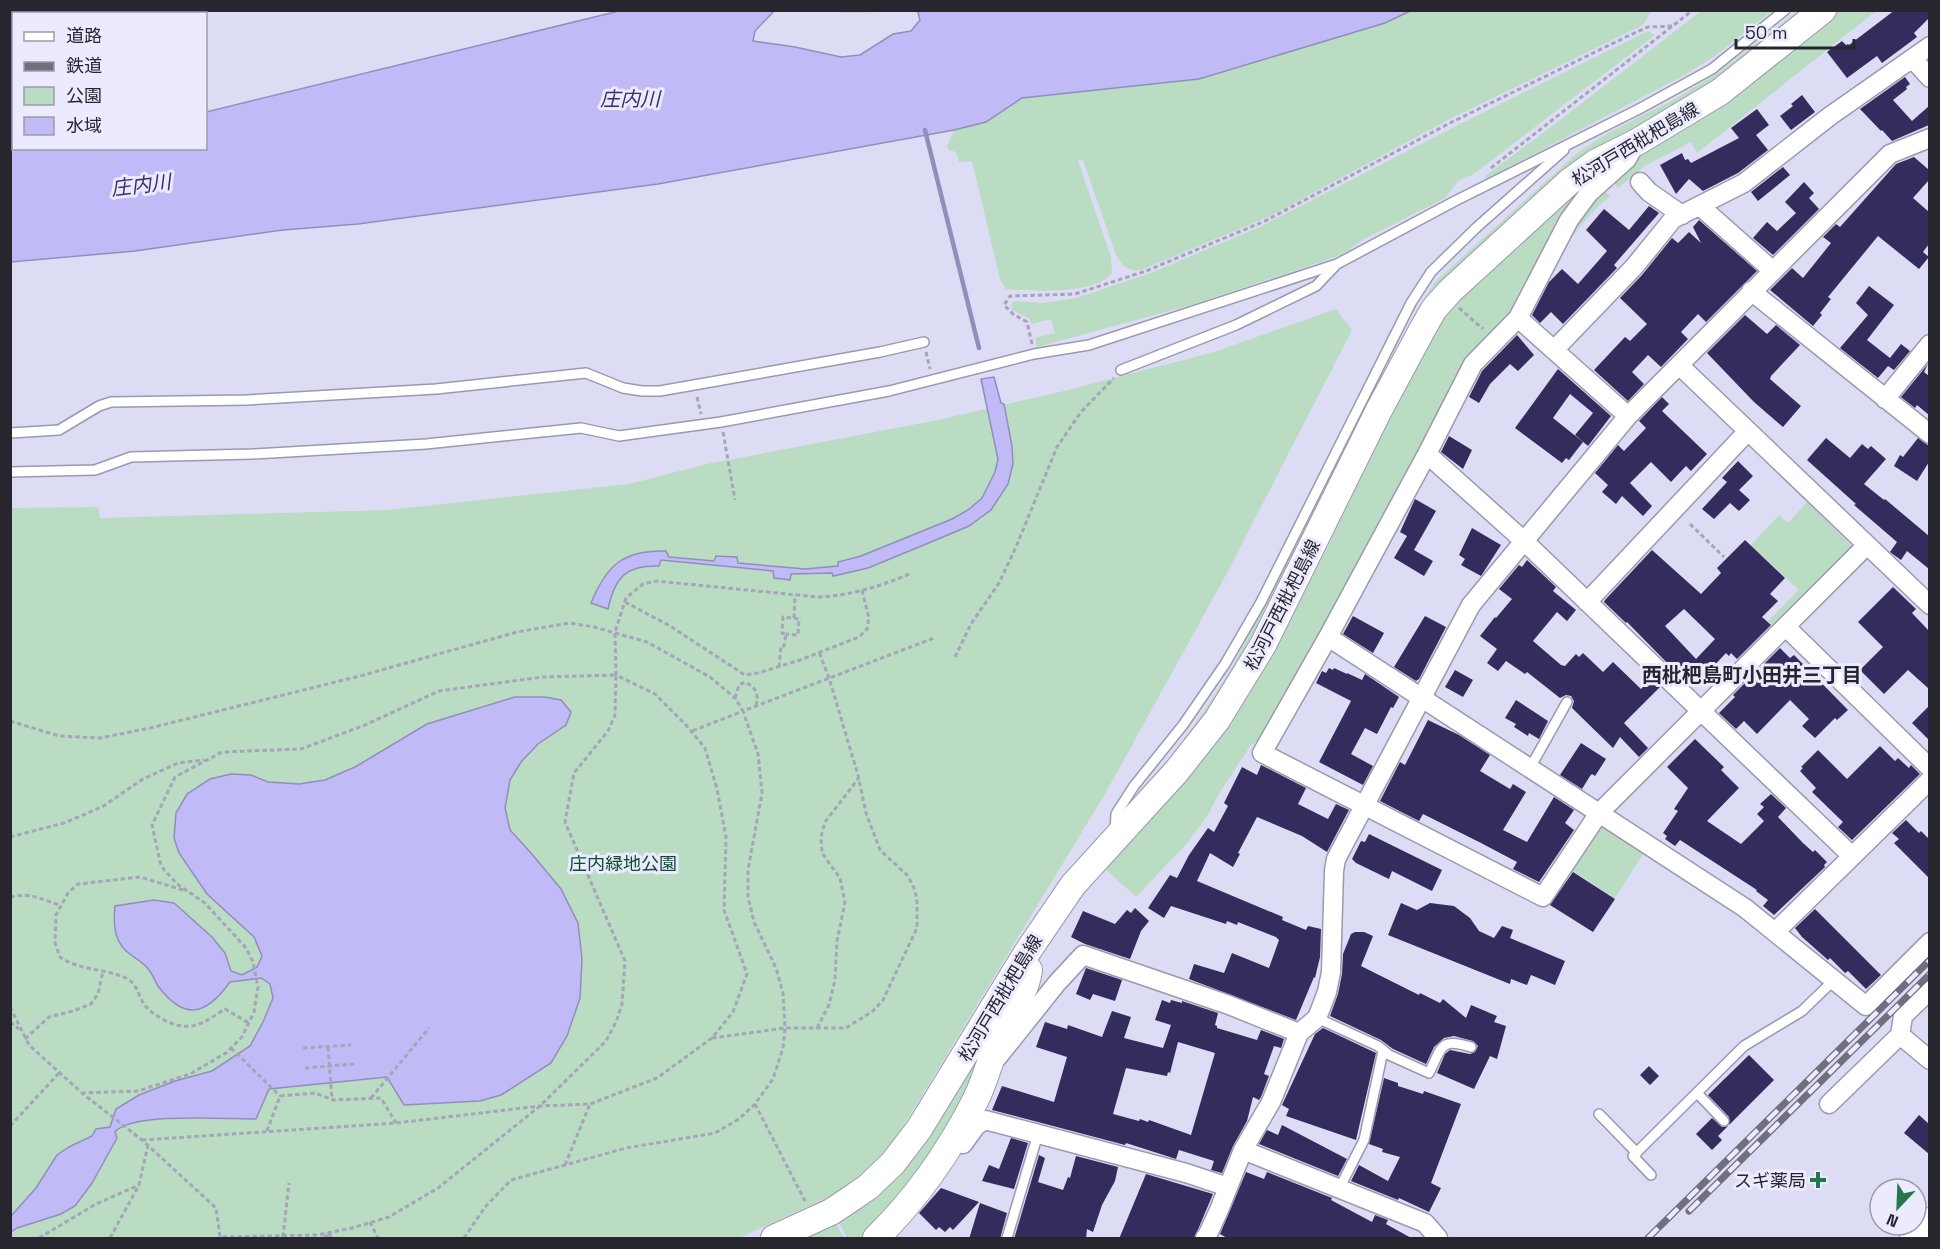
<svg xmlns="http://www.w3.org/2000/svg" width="1940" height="1249" font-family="'Space Grotesk','Noto Sans JP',sans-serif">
	<rect width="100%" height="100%" fill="#dddcf5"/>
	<!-- green -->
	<path fill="#b9dcc3" d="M838 11H921L843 13Z
		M1410 11H1651L1643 25 1448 120 1268 217 1141 270C1128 271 1123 267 1116 255L1083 160 1078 161 1111 257 1112 273C1095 295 1031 291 1006 289L1000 279 972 161 959 162 956 152 949 150 947 147 954 130 986 122 1022 98 1199 79 1385 23Z
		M1701 11H1772L1715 56 1681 77 1486 179 1485 176 1559 121Z
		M1797 11H1806L1726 75 1445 282 1239 667 1210 714 1127 810C1138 788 1158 772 1174 752 1196 724 1215 695 1234 664L1418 308 1436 281 1577 153 1608 133 1675 99 1721 71Z
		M1836 11H1876L1697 153 1691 142 1646 165 1618 188 1611 179 1639 150 1768 66Z
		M1648 31 1655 35 1474 174 1458 181 1445 198 1364 239 1341 255 1191 305 1037 347 1035 338 1055 333 1051 319 1031 324 1030 319 1012 310 1011 304 1015 301 1043 303 1076 298 1148 274 1260 227 1454 127Z
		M1595 174 1281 706 1256 742 1251 745 1218 795 1209 813 1189 841 1136 897 1103 867 1270 647 1326 550 1408 377 1439 321 1457 300Z
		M1602 189 1610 196C1586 215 1571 239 1554 264L1575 222Z
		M1336 309 1352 330 1227 573 1105 794 898 1135 872 1166 856 1180 831 1196 739 1238H11V508L98 507 100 518 388 510 629 484 707 464 938 420 1064 391 1214 352Z
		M1807 502 1852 546 1853 552 1775 628 1768 621 1799 590 1762 555 1760 557 1749 547 1779 515 1788 523Z
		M1602 827 1643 854 1615 898 1570 869 1596 829Z
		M986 1039 992 1041 935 1154 864 1238H847L838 1221Z
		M835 1222 844 1238H797Z"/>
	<!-- water -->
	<path fill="#c0bbf7" stroke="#928ebb" stroke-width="1.5" d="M619 11H774L755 31 753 41 795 47 841 57 860 55 893 34 911 31 920 20 918 12 921 11H1410L1385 23 1199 79 1022 98 986 122 954 130 658 184 358 224 283 230 135 251 11 262V134H13L14 148H206V112Z
		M994 377 1001 403 1004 404 1012 446 1013 464 1008 484 991 510 969 526 931 542 868 568 833 576 832 573 791 574 790 580 774 578 773 571 661 560 659 566C626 565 615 577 608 609L591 603C607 564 624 550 666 551L669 557 714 561 716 556 737 557 738 563 805 569 838 566V562L861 556 952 519 968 510 982 498 995 472 998 459 981 379Z
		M515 697H545L561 700 571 712 566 725 538 744 521 762 510 780 505 808 510 830 531 853 561 889 578 923 582 959 580 998 567 1036 551 1063 501 1095 480 1101 404 1105 387 1077 269 1089 256 1119C227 1119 132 1112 115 1132L117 1138 92 1183 75 1206 61 1214 17 1228 11 1232V1216L36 1188 57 1155 69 1147 92 1136 96 1129 110 1127 116 1109 139 1095 175 1081 212 1071 250 1046 263 1022 273 998 270 984 261 978 230 982C206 1015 185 1022 158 986 155 981 153 975 149 970 144 963 138 960 131 955 114 943 113 926 115 906L154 900 174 903 212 937 225 953 231 971 242 975 257 967 262 956 254 937 207 894 179 853 174 838 176 813 187 794 210 779 231 774 251 775 268 782 299 784 325 780 355 767 427 724Z"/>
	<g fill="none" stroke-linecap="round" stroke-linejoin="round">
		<!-- stream -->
		<path stroke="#928ebb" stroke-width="4.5" d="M925 130 979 348"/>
	</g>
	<!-- building -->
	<path fill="#342c5c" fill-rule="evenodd" d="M1895 10H1929V18L1914 33 1917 37 1882 63 1877 56 1847 78 1827 52 1842 41 1846 45 1848 44 1849 45Z
		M1905 77 1910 84 1906 87 1907 89 1893 100 1912 121 1929 106V125L1892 141 1882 130 1881 131 1860 109Z
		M1802 95 1815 112 1791 130 1780 116 1793 106 1791 104Z
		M1757 109 1769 125 1756 135 1768 150 1738 173 1703 191 1689 179 1676 194 1660 165 1682 153 1685 160 1688 159 1691 163 1739 138 1731 128Z
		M1914 157 1929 170V180L1913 198 1929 212V244L1923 252 1929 257 1919 269 1878 236 1828 297 1831 299 1820 313 1822 315 1813 326 1770 290 1792 268 1803 278 1831 243 1823 237 1836 224 1840 227 1896 164Z
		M1783 167 1790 175 1758 201 1751 192Z
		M1804 182 1814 193 1809 198 1819 209 1773 255 1753 238 1767 222 1777 231 1796 213 1785 202Z
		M1649 206 1659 213 1614 265 1617 268 1563 324 1551 312 1540 323 1532 315 1549 282 1562 269 1578 284 1607 251 1586 230 1604 209 1629 230Z
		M1699 220 1757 271 1706 322 1698 314 1681 332 1688 339 1661 367 1648 355 1632 372 1644 384 1628 401 1594 370 1625 337 1630 341 1647 324 1620 298 1642 275 1672 238 1678 243 1689 232 1701 243 1693 227Z
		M1869 286 1894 305 1867 340 1890 358 1901 344 1910 351 1894 370 1888 366 1878 378 1840 348 1868 315 1856 303Z
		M1745 315 1767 334 1776 325 1800 345 1771 376 1770 379 1801 406 1783 427 1754 402 1707 353Z
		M1517 335 1534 355 1518 371 1510 364 1490 384 1479 403 1469 397 1482 371Z
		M1928 364 1924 372 1929 376V415L1917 405 1915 408 1901 397Z
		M1558 369 1611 416 1588 446 1575 435 1593 413 1570 394 1553 418 1583 442 1569 460 1566 458 1562 463 1515 428Z
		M1662 397 1669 404 1662 411 1707 454 1691 471 1686 466 1671 482 1651 462 1630 483 1652 506 1643 516 1622 496 1616 504 1602 492 1608 485 1595 473 1618 445 1624 451 1646 428 1639 421Z
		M1449 436 1472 450 1463 469 1441 452Z
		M1826 438 1850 458 1862 444 1868 449 1871 446 1886 459 1864 484 1884 500 1885 499 1929 536V569L1907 551 1901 560 1894 555 1890 552 1897 542 1854 505 1856 504 1807 460Z
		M1918 438 1929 446V462L1917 481 1894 466 1900 455 1903 457Z
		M1738 461 1753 476 1739 490 1750 500 1739 511 1730 503 1714 519 1702 509 1727 482 1722 478Z
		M1415 499 1436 511 1414 550 1433 561 1424 576 1394 558 1407 536 1400 532Z
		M1472 528 1501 545 1481 576 1461 565 1465 559 1459 555Z
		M1745 540 1785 578 1770 594 1778 601 1762 617 1771 625 1737 659 1731 653 1729 656 1726 653 1710 670 1707 667 1701 674 1692 665 1680 676 1627 622 1626 623 1604 602 1605 600 1652 550 1701 594 1721 573 1717 568ZM1684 609 1715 639 1696 659 1665 626Z
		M1527 560 1556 587 1553 591 1576 610 1567 621 1557 612 1533 641 1561 665 1565 666 1576 654 1579 657 1583 653 1603 672 1613 662 1641 689 1651 679 1660 687 1624 723 1648 748 1639 757 1620 737 1613 748 1572 708 1574 701 1571 696 1566 695 1560 698 1527 672 1525 674 1506 661 1498 671 1487 663 1497 649 1480 636 1495 617 1496 618 1512 599 1499 589 1519 565 1522 567Z
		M1893 587 1916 609 1912 613 1929 631V689L1908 670 1884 694 1860 670 1883 647 1858 622Z
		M1353 616 1384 633 1373 653 1343 634Z
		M1425 616 1446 627 1419 679 1416 681 1394 667Z
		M1780 648 1790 658 1794 655 1848 710 1837 720 1835 718 1815 738 1802 726 1809 719 1790 700 1757 734 1744 721 1736 729 1719 713 1735 697 1733 695Z
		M1329 668 1333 670 1334 668 1347 674V673L1362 680 1365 674 1399 697 1393 708 1391 707 1377 734 1365 728 1351 754 1373 766 1363 785 1319 762 1351 701 1316 683 1322 671 1326 673Z
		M1455 670 1473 680 1463 697 1445 687Z
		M1516 700 1548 721 1539 739 1529 733 1528 736 1514 727 1516 724 1505 718Z
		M1929 706V740L1912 723Z
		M1428 720 1459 735 1490 755 1480 771 1510 789 1513 784 1526 792 1503 830 1527 842 1554 797 1574 810 1565 823 1574 830 1539 882 1513 869 1517 862 1481 843 1423 814 1419 821 1380 801 1400 762 1405 765Z
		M1695 739 1724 767 1721 770 1739 788 1707 821 1741 844 1764 821 1757 814 1764 807 1760 804 1771 794 1786 808 1778 817 1803 843 1813 852 1815 850 1827 862 1824 865 1825 867 1774 915 1763 906 1768 900 1756 891 1757 890 1680 840 1675 846 1665 839 1667 836 1663 833 1678 811 1674 809 1688 788 1667 767Z
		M1581 743 1606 759 1595 776 1592 774 1590 776 1582 789 1560 775Z
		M1880 746 1895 761 1898 758 1909 768 1911 765 1920 774 1852 840 1838 827 1843 822 1812 792 1816 788 1800 771 1803 768 1801 767 1818 750 1847 779Z
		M1261 765 1306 788 1298 804 1328 819 1336 804 1349 810 1327 852 1302 836 1257 817 1238 853 1240 854 1233 867 1210 853 1197 881 1283 917 1282 920 1306 930 1308 926 1321 929 1320 957 1315 978 1314 977 1296 1020 1189 979 1194 964 1224 973 1232 953 1269 968 1279 940 1276 937 1238 922 1237 925 1227 921 1226 924 1171 906 1164 918 1148 908 1170 875 1177 878 1189 855 1208 828 1214 832 1228 806 1224 803 1242 767 1257 775Z
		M1906 820 1919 833 1921 831 1929 839V878L1894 843 1899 839 1892 833Z
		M1369 834 1442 870 1432 891 1392 871 1389 879 1356 863 1352 859 1361 841 1365 842Z
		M1573 872 1615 899 1593 932 1550 905Z
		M1401 903 1417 910 1430 903 1454 906 1470 918 1479 931 1494 938 1502 926 1513 930 1510 938 1565 961 1555 985 1531 975 1527 985 1511 979 1510 984 1388 935Z
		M1135 908 1149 921 1141 931 1130 959 1085 944 1071 937 1083 911 1115 924 1127 910 1131 913Z
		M1815 909 1881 975 1866 989 1848 971 1845 973 1830 958 1828 960 1802 937 1795 928Z
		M1355 932H1364L1373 936 1361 966 1419 995 1420 993 1440 1003 1443 999 1466 1018 1471 1005 1497 1016 1494 1022 1506 1026 1497 1059 1490 1056 1474 1089 1437 1073 1445 1054 1450 1050 1470 1054 1475 1052 1478 1046 1473 1041 1454 1036 1444 1038 1434 1047 1426 1064 1393 1049 1381 1040 1330 1016 1338 994 1342 974 1343 954 1351 934Z
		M1086 968 1122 980 1115 1001 1093 994 1090 1000 1076 994Z
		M1162 1000 1170 1003 1171 1000 1182 1003V1001L1218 1013 1215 1025 1217 1026V1028L1257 1040 1261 1030 1284 1039 1281 1048 1274 1046 1264 1074 1269 1076 1261 1097 1259 1100 1253 1097 1247 1121 1233 1146 1222 1173 1211 1170 1214 1161 1179 1150 1176 1159 1126 1143 1125 1145 992 1110 1002 1086 1054 1102 1067 1057 1036 1047 1045 1022 1067 1029 1068 1025 1102 1037 1112 1011 1131 1017 1124 1038 1163 1048 1171 1025 1155 1020ZM1178 1042 1215 1053 1191 1135 1149 1120 1148 1122 1140 1119 1139 1121 1113 1114 1126 1068 1167 1076 1168 1072 1170 1073Z
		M1323 1028 1376 1053 1356 1140 1286 1116 1289 1109 1282 1105 1315 1034Z
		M1749 1055 1774 1080 1729 1125V1117L1708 1095Z
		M1649 1066 1659 1076 1650 1085 1640 1075Z
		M1384 1078 1398 1083V1086L1423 1094 1424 1091 1461 1104 1431 1183 1441 1188 1429 1212 1399 1198 1398 1200 1351 1181 1359 1165 1388 1181 1400 1157 1382 1152 1383 1149 1369 1144Z
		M1919 1115 1929 1124V1154L1904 1133Z
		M1712 1118 1722 1127 1728 1126 1718 1136 1722 1140 1712 1150 1696 1134Z
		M1282 1125 1347 1159 1338 1176 1259 1144 1267 1130 1278 1135Z
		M1011 1138 1028 1143 1014 1189 982 1181 989 1165 999 1169Z
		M1039 1155 1045 1158 1038 1182 1063 1190 1068 1177 1070 1178 1076 1156 1118 1167 1115 1181 1102 1205 1093 1232 1087 1229 1086 1239H1014Z
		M1246 1172 1264 1179 1267 1172 1332 1198 1331 1200 1372 1222 1375 1215 1388 1220 1386 1224 1413 1239H1229L1220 1234Z
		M1146 1174 1213 1194 1194 1239H1119Z
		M941 1188 979 1202 953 1230 950 1227 945 1232 939 1227 936 1230 919 1213Z
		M980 1203 1007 1213 1000 1239H969Z"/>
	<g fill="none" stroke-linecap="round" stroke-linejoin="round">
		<defs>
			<path id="lane" d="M1121 370 1236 325 1316 286 1335 266
				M10 433 59 430 99 406 111 402 247 400 436 389 586 373 623 388 642 391H660L880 352 924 342
				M10 472 95 470 131 457 252 454 426 444 581 428 619 436 721 422 889 391 1034 354 1089 345 1337 264 1455 201 1639 109 1712 69 1785 10
				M1530 768 1567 702
				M1115 831 1116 814 1134 786 1183 725 1225 664 1261 602 1411 303 1431 272 1477 227 1564 150
				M1317 1018 1378 1046 1389 1055 1429 1073C1442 1047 1440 1037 1471 1047
				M1697 1093 1724 1121
				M1599 1114 1637 1153
				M1651 1175 1633 1156 1744 1046 1802 1011 1834 980
				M1339 1189 1364 1140 1383 1051
				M1007 1238 1038 1134"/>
			<path id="street" d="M1913 59 1930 78
				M1634 146 1627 159 1589 193 1569 220 1518 318 1473 364 1427 454 1328 637 1262 753 1543 897 1599 813 1867 545
				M1640 182 1649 192 1682 215
				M1700 206 1772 270
				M1751 291 1930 434
				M1518 318 1628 416
				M1554 350 1634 267 1673 219 1744 183 1830 116 1930 46
				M1679 365 1930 605
				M1885 399 1930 344
				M1427 454 1524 541 1852 856
				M1587 602 1748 431
				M1786 627 1930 768
				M1328 637 1745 908 1866 1006 1930 942
				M1775 932 1930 780
				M1930 990 1903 1016 1900 1035 1930 1060
				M997 1058 1057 983 1083 955 1229 1005 1299 1033
				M1829 1104 1900 1035
				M963 1144 976 1126 985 1120 1186 1173 1228 1187
				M1243 1150 1425 1223 1438 1238
				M1205 1238 1208 1234 1219 1210 1243 1150 1271 1102 1299 1033 1317 1018 1327 992 1331 972 1334 871 1336 859 1471 605 1628 416 1890 154 1930 138"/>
			<path id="secondary" d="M774 1238 831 1212 849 1200 868 1187 893 1163 919 1129 1026 954 1073 885 1176 772 1217 720 1263 645 1379 410 1422 330 1434 309 1450 291 1569 182 1595 163 1637 142 1720 92 1823 10
				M876 1238C917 1198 949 1152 975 1101 986 1080 991 1055 1001 1033 1011 1013 1026 993 1029 970
				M1913 1238 1930 1221"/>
		</defs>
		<!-- lane casing -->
		<use href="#lane" stroke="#9a99b0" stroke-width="12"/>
		<!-- street casing -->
		<use href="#street" stroke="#9a99b0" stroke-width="21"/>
		<!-- secondary casing -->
		<use href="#secondary" stroke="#9a99b0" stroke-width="28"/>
		<!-- path -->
		<path stroke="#a5a4b9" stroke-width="3" stroke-dasharray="4.5 3" stroke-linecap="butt" d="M1491 168 1693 10
			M1459 308 1483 329
			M1032 344 1027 322 1013 314 1004 305 1010 296 1075 294 1146 271 1265 221 1450 123 1628 36 1648 27 1675 26
			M926 352 930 369
			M697 397 701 414
			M723 432 735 500
			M1690 524 1724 557
			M625 602 670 626 745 675 758 673 800 660 859 637 867 629 869 618 862 590
			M794 618 795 595
			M955 657 971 624 999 583 1016 547 1057 447 1081 412 1114 378
			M779 667 781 646H784L786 634 782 633 783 617 799 619 798 635 786 634
			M735 698 739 685 745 682C756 688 759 693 756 706
			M10 721 59 736 100 738 150 728 360 676 517 632 570 623 594 627 647 642 710 677 735 698 743 711 934 638
			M10 837 64 823 102 807 143 779 178 763 204 760
			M183 890 140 877 78 884 68 893 56 915 55 943 60 957C80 971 104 968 126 978 137 983 138 995 144 1004 150 1012 157 1016 166 1021 192 1033 203 1023 225 1009L249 1023
			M10 897C35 892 39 900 61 905
			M10 1007 29 1045 82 1093 142 1140 216 1208 220 1237 317 1235 352 1228 389 1217 438 1188 540 1106 606 1041 616 1022 622 1004 625 961 565 822 574 773 608 731 615 715 616 675 543 677 439 691 365 725 301 749 222 752 175 777 152 825 161 866 177 884 205 903 246 948 253 962 258 987 254 1012 242 1037 226 1053 190 1074 138 1091 82 1093
			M10 1022 19 1029
			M817 1028 829 1005 835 980 837 941 845 902 840 878 822 853 821 837 825 822 858 779
			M712 1038 785 1028H846L873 1011 883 1000 917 928V899L914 888 908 876 880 850 866 813 858 775 829 678 819 652
			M25 1039 49 1017 73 1011 91 1004 98 994 103 971
			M328 1047 332 1099
			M231 1048 280 1096
			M303 1048 351 1045
			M305 1068 354 1064
			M371 1098 429 1028
			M755 1104 805 1201
			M10 1126 60 1072
			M267 1131 280 1096 315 1093 333 1100 381 1098 396 1123
			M142 1140 396 1123 540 1106 590 1104 657 1078 712 1038 733 1012 747 974 724 910 726 837 717 789 705 748 686 725 655 694 616 675 615 632 626 598 643 584 657 581 817 597C850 596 881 586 912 573
			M565 1165 590 1104
			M370 1222 378 1238
			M283 1237 289 1183
			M39 1238 96 1204 139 1185
			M110 1238 139 1185 148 1145
			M324 1238 329 1233 331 1238
			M464 1238 485 1207 511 1180 626 1148 715 1133 739 1119 755 1104 773 1079 783 1048 785 1028 783 993 776 968 754 922 748 897V870L762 793 758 754 743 711 692 731"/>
		<!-- lane -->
		<use href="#lane" stroke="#fff" stroke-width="9"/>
		<!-- street -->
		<use href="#street" stroke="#fff" stroke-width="18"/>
		<!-- secondary -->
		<use href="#secondary" stroke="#fff" stroke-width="26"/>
		<defs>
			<path id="rail" d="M1689 1211 1930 974
				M1648 1238 1930 960"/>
		</defs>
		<!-- rail casing -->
		<use href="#rail" stroke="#706f7e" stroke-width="7"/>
		<!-- rail -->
		<use href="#rail" stroke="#ebeafe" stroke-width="4.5" stroke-dasharray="14" stroke-linecap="butt"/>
	</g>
	<!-- markers -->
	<path fill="#267748" stroke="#ebeafe" stroke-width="2" d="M1815 1171h6v6h6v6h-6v6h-6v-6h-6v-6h6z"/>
	<g text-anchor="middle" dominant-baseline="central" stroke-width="6" stroke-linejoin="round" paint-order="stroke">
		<!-- street labels -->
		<g font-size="18" fill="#27262f" stroke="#ebeafe">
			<text transform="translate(1635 144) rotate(-31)">松河戸西枇杷島線</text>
			<text transform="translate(1282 605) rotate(-63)">松河戸西枇杷島線</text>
			<text transform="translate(1000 998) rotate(-59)">松河戸西枇杷島線</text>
		</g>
		<!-- park labels -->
		<g font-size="18" fill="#094f2b" stroke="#ebeafe">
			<text x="623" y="863">庄内緑地公園</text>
		</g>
		<!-- poi labels -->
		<g font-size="18" fill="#27262f" stroke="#ebeafe" text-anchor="end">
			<text x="1806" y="1180">スギ薬局</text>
		</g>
		<!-- water labels -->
		<g font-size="20" font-style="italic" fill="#392b6f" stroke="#ebeafe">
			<text x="630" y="99">庄内川</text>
			<text transform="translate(141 185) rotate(-7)">庄内川</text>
		</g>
		<!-- neighbourhood labels -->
		<g font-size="20" font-weight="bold" fill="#27262f" stroke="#ebeafe">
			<text x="1752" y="675">西枇杷島町小田井三丁目</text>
		</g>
	</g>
	<!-- border -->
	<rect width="1940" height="1249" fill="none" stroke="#27262f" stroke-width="24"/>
	<!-- legend -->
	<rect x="12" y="12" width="195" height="138" fill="#ebeafe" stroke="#9d9cab" stroke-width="1.5"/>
	<rect x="24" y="32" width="30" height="9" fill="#ffffff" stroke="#9d9cab" stroke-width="1.5"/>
	<text x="66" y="42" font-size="18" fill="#27262f">道路</text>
	<rect x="24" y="62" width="30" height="9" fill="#706f7e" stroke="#9d9cab" stroke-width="1.5"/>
	<text x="66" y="72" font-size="18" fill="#27262f">鉄道</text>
	<rect x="24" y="87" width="30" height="18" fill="#b9dcc3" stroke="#9d9cab" stroke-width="1.5"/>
	<text x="66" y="102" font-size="18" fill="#27262f">公園</text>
	<rect x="24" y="117" width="30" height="18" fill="#c0bbf7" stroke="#9d9cab" stroke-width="1.5"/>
	<text x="66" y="132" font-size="18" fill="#27262f">水域</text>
	<!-- north arrow -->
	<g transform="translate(1898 1207) rotate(203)"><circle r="28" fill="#ebeafe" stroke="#9d9cab" stroke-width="1.5"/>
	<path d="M0-4.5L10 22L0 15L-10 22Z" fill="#267748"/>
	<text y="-9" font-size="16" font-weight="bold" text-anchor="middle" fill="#27262f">N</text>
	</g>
	<!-- scale -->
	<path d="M1736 39v9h118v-9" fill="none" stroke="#27262f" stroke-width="3"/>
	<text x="1745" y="39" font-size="18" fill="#27262f" stroke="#ebeafe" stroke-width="4.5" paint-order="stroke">50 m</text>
</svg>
